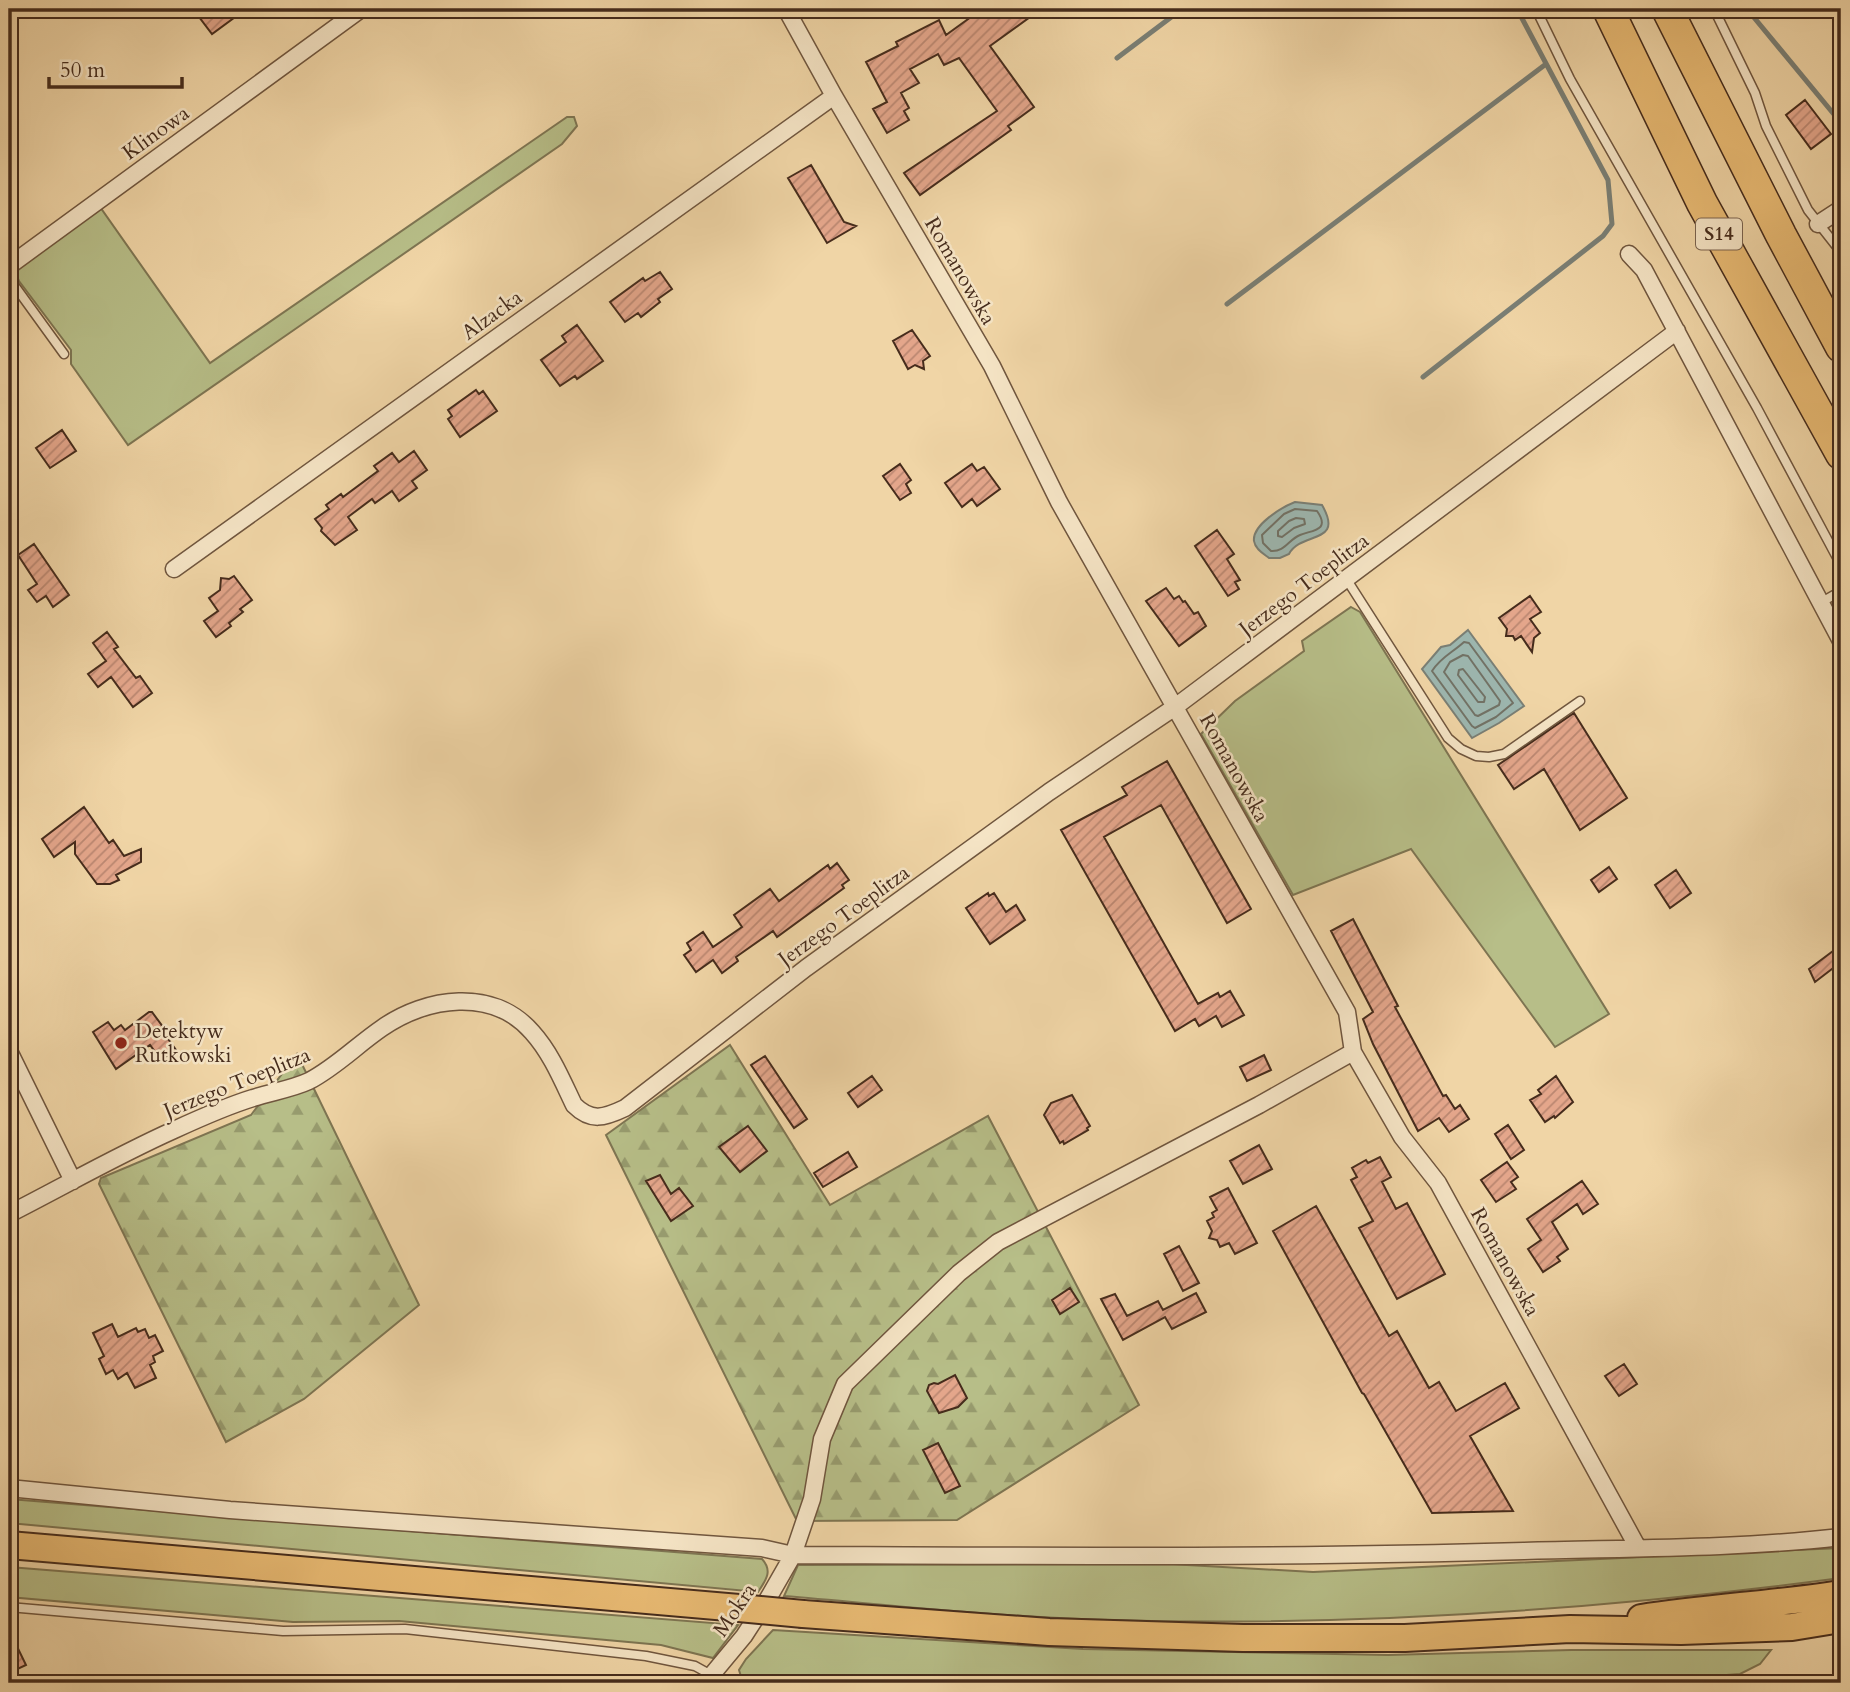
<svg xmlns="http://www.w3.org/2000/svg" width="1850" height="1692" font-family="Cardo,serif">
	<defs>
		<pattern id="forest-firs" width="22" height="20" patternUnits="userSpaceOnUse" patternTransform="scale(1.75)"><rect width="22" height="20" fill="#b7be88"/><path d="M5 1l3.5 6h-7zM16 11l3.5 6h-7z" fill="#979b6e"/></pattern>
		<pattern id="building-hatch" width="6" height="6" patternUnits="userSpaceOnUse" patternTransform="scale(1.75)"><rect width="6" height="6" fill="#e4a68b"/><path d="M-1 1l2-2M0 6l6-6M5 7l2-2" fill="none" stroke="#bb8771"/></pattern>
	</defs>
	<rect width="100%" height="100%" fill="#f0d5a6"/>
	<filter id="stains"><feTurbulence type="fractalNoise" baseFrequency=".00286" numOctaves="4"/><feColorMatrix values="0 0 0 0 .2 0 0 0 0 .09 0 0 0 0 .02 0 0 0 .5 -.17"/></filter>
	<radialGradient id="worn" r=".72"><stop offset=".6" stop-color="#630" stop-opacity="0"/><stop offset="1" stop-color="#630" stop-opacity=".3"/></radialGradient>
	<!-- green -->
	<path fill="#b7be88" stroke="#7e7552" stroke-width="2" d="M567 117H574L577 126 562 144 128 445 71 364V350L19 281 15 271 100 207 210 363Z
		M1351 607 1360 612 1609 1014 1555 1047 1411 849 1293 895 1201 734 1235 701 1304 651 1302 641Z
		M9 1499 762 1559C773 1571 766 1580 758 1592L9 1523Z
		M1841 1548V1578C1598 1610 1353 1627 1108 1620 1000 1617 892 1605 784 1596L798 1565 1169 1564 1313 1572Z
		M9 1567 738 1625 713 1658 661 1645 399 1621 293 1622 9 1597Z
		M773 1630 1083 1649 1388 1655 1571 1650H1771L1760 1664 1740 1674 1617 1683H743L739 1670 746 1659Z"/>
	<!-- forest -->
	<path fill="url(#forest-firs)" stroke="#7e7552" stroke-width="2" d="M730 1045 830 1205 988 1116 1139 1405 957 1520 797 1521 606 1135Z
		M297 1054 419 1305 304 1399 226 1442 99 1184 101 1178 251 1115Z"/>
	<!-- water -->
	<path fill="#9db7b0" stroke="#7a7f75" stroke-width="2" d="M1295 502 1322 505C1345 545 1301 531 1289 554L1280 558H1269C1264 554 1255 549 1254 541 1252 525 1282 507 1295 502Z
		M1468 630 1524 706 1499 723 1472 738 1422 669 1441 647 1450 645Z"/>
	<g fill="none" stroke-linecap="round" stroke-linejoin="round">
		<!-- shore -->
		<path stroke="#727266" stroke-width="2" d="M1295 509 1317 511C1331 531 1312 530 1300 535 1288 540 1285 552 1271 551L1263 543 1262 535 1284 514Z
			M1296 518 1304 519 1305 524 1294 528 1282 537 1278 536V531L1289 521Z
			M1464 642 1469 643 1513 703 1496 717 1475 728 1472 726 1432 671C1441 657 1452 653 1464 642Z
			M1463 655 1468 656 1500 701 1499 705 1478 716 1475 715 1444 672 1450 662Z
			M1463 669 1485 697 1484 702H1478L1458 675 1459 670Z"/>
		<!-- stream -->
		<path stroke="#7a7f75" stroke-width="5" d="M1747 9 1837 118
			M1117 58 1182 9
			M1227 304 1546 64
			M1423 377 1603 236 1612 224 1608 180 1517 9"/>
	</g>
	<!-- building -->
	<path fill="url(#building-hatch)" stroke="#462c1c" stroke-width="2" d="M193 9H246L212 34Z
		M982 9H1023L1030 17 990 46 1034 107 1008 126 1011 130 920 195 904 173 997 111 959 58 944 65 938 54 910 69 919 83 901 93 909 108 904 111 909 120 887 133 873 109 887 102 866 62 898 46 896 42 939 20 946 35Z
		M1805 100 1831 134 1811 149 1786 115Z
		M811 165 844 222 856 226 827 243 788 178Z
		M660 272 672 289 658 299 660 302 641 317 638 313 625 322 610 302 643 278 645 281Z
		M577 325 603 361 577 379 575 376 560 386 541 360 566 342 562 336Z
		M912 330 930 356 923 361 924 369 915 365 908 369 893 341Z
		M476 390 479 394 483 391 497 411 460 437 448 419 452 416 448 410Z
		M62 430 76 451 50 468 36 448Z
		M414 451 427 470 412 481 417 488 399 501 392 491 375 503 372 499 348 517 357 530 335 545 321 531 322 528 315 519 329 509 326 505 341 494 343 497 378 471 374 466 392 453 399 462Z
		M900 464 911 480 906 484 911 493 900 500 883 476Z
		M972 464 977 471 984 467 1000 489 977 506 972 499 962 507 945 483Z
		M1217 530 1234 554 1227 559 1240 580 1235 582 1239 589 1228 596 1195 546Z
		M34 544 69 595 53 607 46 596 37 602 28 590 37 584 18 555Z
		M234 576 252 600 240 609 243 612 229 623 231 626 216 637 204 621 218 611 209 598 220 590 221 578 229 579Z
		M1166 588 1174 599 1179 596 1183 602 1185 601 1194 614 1198 612 1206 626 1179 646 1146 601Z
		M1530 596 1541 612 1530 619 1540 633 1534 638 1532 652 1521 636 1515 640 1513 636H1506L1507 629 1499 618Z
		M107 632 118 647 114 649 136 678 140 676 152 693 133 707 111 677 98 687 88 674 106 661 93 643Z
		M1574 713 1627 798 1580 830 1544 769 1514 789 1498 765Z
		M1167 761 1251 909 1227 923 1161 805 1104 837 1198 1004 1218 993 1220 997 1230 991 1244 1015 1222 1027 1216 1016 1199 1026 1195 1019 1175 1031 1061 830 1127 795 1122 787Z
		M84 807 109 843 113 840 124 856 141 849V862L116 875 119 880 110 884H97L75 854V842L54 857 42 839Z
		M837 863 849 880 842 885 844 888 777 937 773 931 736 957 738 961 722 973 713 960 696 972 684 955 691 950 687 943 703 932 713 947 742 927 734 915 770 889 779 901 828 865 830 869Z
		M1609 867 1617 879 1599 892 1591 880Z
		M1676 870 1691 893 1670 908 1655 885Z
		M988 893 989 896 994 893 1006 912 1016 905 1025 920 990 944 966 908Z
		M1353 919 1398 1006 1395 1007 1443 1096 1446 1095 1455 1109 1460 1105 1469 1119 1449 1132 1439 1118 1418 1131 1373 1044 1363 1019 1373 1012 1331 931Z
		M1841 945V962L1815 982 1809 969Z
		M149 1012H152L163 1027 161 1029 176 1050 161 1060 150 1045 116 1069 93 1032 108 1022 114 1030 121 1025 125 1030Z
		M1264 1055 1271 1070 1247 1081 1240 1067Z
		M765 1056 807 1119 794 1128 751 1065Z
		M872 1076 882 1090 858 1107 848 1093Z
		M1556 1076 1573 1102 1555 1118 1554 1116 1545 1122 1530 1100 1541 1094 1538 1090Z
		M1072 1095 1090 1126 1087 1128 1088 1130 1064 1144 1063 1141 1060 1143 1044 1115 1051 1103Z
		M1508 1125 1524 1150 1511 1159 1495 1134Z
		M748 1126 767 1151 740 1172 719 1147Z
		M1259 1145 1272 1169 1243 1184 1230 1161Z
		M848 1152 857 1167 823 1187 814 1173Z
		M1380 1157 1391 1177 1382 1182 1396 1209 1407 1203 1445 1274 1397 1299 1359 1228 1373 1221 1351 1180 1357 1177 1352 1168 1366 1160 1368 1163Z
		M1507 1162 1518 1177 1511 1182 1516 1189 1496 1202 1481 1180Z
		M660 1175 671 1194 679 1188 693 1206 671 1221 646 1181Z
		M1582 1181 1598 1204 1583 1214 1577 1204 1552 1222 1568 1249 1557 1257 1560 1261 1543 1272 1528 1249 1541 1240 1527 1219Z
		M1228 1188 1257 1243 1235 1254 1229 1243 1220 1247 1217 1240 1209 1238 1212 1231 1207 1221 1214 1217 1212 1213 1217 1210 1210 1197Z
		M1316 1206 1389 1336 1397 1331 1429 1388 1439 1382 1456 1411 1505 1383 1519 1408 1470 1436 1513 1511 1432 1513 1364 1394 1362 1393 1273 1231Z
		M1179 1246 1199 1283 1183 1291 1164 1254Z
		M1070 1288 1079 1302 1060 1314 1052 1300Z
		M1196 1293 1206 1312 1172 1329 1165 1317 1123 1340 1101 1299 1115 1294 1127 1316 1158 1301 1163 1310Z
		M112 1324 118 1337 136 1328 138 1332 145 1329 149 1338 155 1335 163 1351 153 1356 155 1362 150 1365 156 1378 135 1388 127 1373 118 1379 113 1370 106 1374 99 1359 104 1356 93 1333Z
		M1624 1364 1637 1384 1619 1396 1605 1376Z
		M955 1375 967 1398 958 1407 939 1413 927 1391 929 1385 934 1383 938 1384Z
		M938 1443 960 1486 945 1493 923 1450Z
		M9 1630 26 1665 9 1673Z"/>
	<g fill="none" stroke-linecap="round" stroke-linejoin="round">
		<defs>
			<path id="lane" d="M1536 9 1570 79 1757 408 1841 565
				M1714 9 1755 93 1766 126 1808 210 1841 252
				M9 278 64 354
				M1347 580 1448 738 1461 749 1476 756 1489 757 1504 754 1580 701
				M1820 603 1841 591
				M9 1607 283 1631 405 1629 646 1656 695 1666 713 1676"/>
			<path id="street" d="M786 9 834 96 992 366 1059 502 1347 1012 1353 1052 1402 1137 1438 1183 1638 1548
				M1818 224 1841 209
				M1629 254 1644 270 1841 641
				M9 266 361 9
				M174 569 834 96
				M9 1051 73 1181
				M9 1214C64 1186 118 1155 174 1130 200 1118 227 1106 253 1098 271 1092 292 1089 309 1081 336 1067 357 1045 382 1028 426 997 493 987 532 1032 551 1053 562 1080 574 1105 591 1122 604 1118 625 1108L806 968 1049 792 1175 707 1677 331
				M9 1488 230 1510 762 1548 793 1555C1036 1556 1280 1558 1524 1551 1629 1548 1736 1549 1841 1537
				M705 1683 744 1636 766 1602 793 1555 812 1499 822 1439 845 1384 959 1273 998 1242 1259 1105 1353 1052"/>
			<path id="primary" d="M9 1545 739 1608
				M803 1614 1049 1632 1243 1638H1405L1570 1629 1681 1631 1792 1627 1841 1619
				M1641 1618C1707 1608 1775 1604 1841 1594"/>
			<path id="highway" d="M1608 9 1702 203 1841 454
				M1667 9 1781 235 1841 347"/>
		</defs>
		<!-- lane casing -->
		<use href="#lane" stroke="#70563e" stroke-width="11"/>
		<!-- street casing -->
		<use href="#street" stroke="#70563e" stroke-width="19"/>
		<!-- primary casing -->
		<use href="#primary" stroke="#462c1c" stroke-width="30"/>
		<!-- highway casing -->
		<use href="#highway" stroke="#462c1c" stroke-width="33"/>
		<!-- lane -->
		<use href="#lane" stroke="#f5e4c5" stroke-width="8"/>
		<!-- street -->
		<use href="#street" stroke="#f5e4c5" stroke-width="16"/>
		<!-- primary -->
		<use href="#primary" stroke="#e8ba73" stroke-width="26"/>
		<!-- highway -->
		<use href="#highway" stroke="#e8ba73" stroke-width="30"/>
		<defs>
			<path id="primary-bridge" d="M739 1608 803 1614"/>
		</defs>
		<!-- primary-bridge casing -->
		<use href="#primary-bridge" stroke="#462c1c" stroke-width="30" stroke-linecap="butt"/>
		<!-- primary-bridge -->
		<use href="#primary-bridge" stroke="#e8ba73" stroke-width="26"/>
	</g>
	<!-- markers -->
	<circle fill="#8f2418" stroke="#f5e4c5" stroke-width="2.5" cx="121" cy="1043" r="7"/>
	<g text-anchor="middle" dominant-baseline="central" stroke-width="5" stroke-linejoin="round" paint-order="stroke">
		<!-- shield labels -->
		<rect fill="#f5e4c5" stroke="#7a634f" stroke-width="2" x="1696" y="218.5" width="46" height="31" rx="5"/>
		<g font-size="19" font-weight="bold" fill="#462c1c">
			<text x="1719" y="234">S14</text>
		</g>
		<!-- street labels -->
		<g font-size="21" fill="#462c1c" stroke="#f5e4c5">
			<text transform="translate(156 133) rotate(-36)">Klinowa</text>
			<text transform="translate(960 271) rotate(60)">Romanowska</text>
			<text transform="translate(492 315) rotate(-36)">Alzacka</text>
			<text transform="translate(1304 585) rotate(-37)">Jerzego Toeplitza</text>
			<text transform="translate(1234 768) rotate(61)">Romanowska</text>
			<text transform="translate(844 916) rotate(-36)">Jerzego Toeplitza</text>
			<text transform="translate(237 1083) rotate(-22)">Jerzego Toeplitza</text>
			<text transform="translate(1505 1262) rotate(61)">Romanowska</text>
			<text transform="translate(735 1610) rotate(-56)">Mokra</text>
		</g>
		<!-- poi labels -->
		<g font-size="21" fill="#462c1c" stroke="#f5e4c5" text-anchor="start">
			<text x="135" y="1031">Detektyw<tspan x="135" dy="24">Rutkowski</tspan></text>
		</g>
	</g>
	<!-- margin -->
	<rect width="1850" height="1692" fill="none" stroke="#f0d5a6" stroke-width="35"/>
	<rect x="10" y="10" width="1829" height="1671" fill="none" stroke="#462c1c" stroke-width="3.5"/>
	<rect x="18" y="18" width="1815" height="1657" fill="none" stroke="#462c1c" stroke-width="2"/>
	<!-- scale -->
	<path d="M49 77v10h133v-10" fill="none" stroke="#462c1c" stroke-width="3.5"/>
	<text x="60" y="77" font-size="21" fill="#462c1c" stroke="#f5e4c5" stroke-width="5" paint-order="stroke">50 m</text>
	<rect width="100%" height="100%" filter="url(#stains)"/>
	<rect width="100%" height="100%" fill="url(#worn)"/>
</svg>
